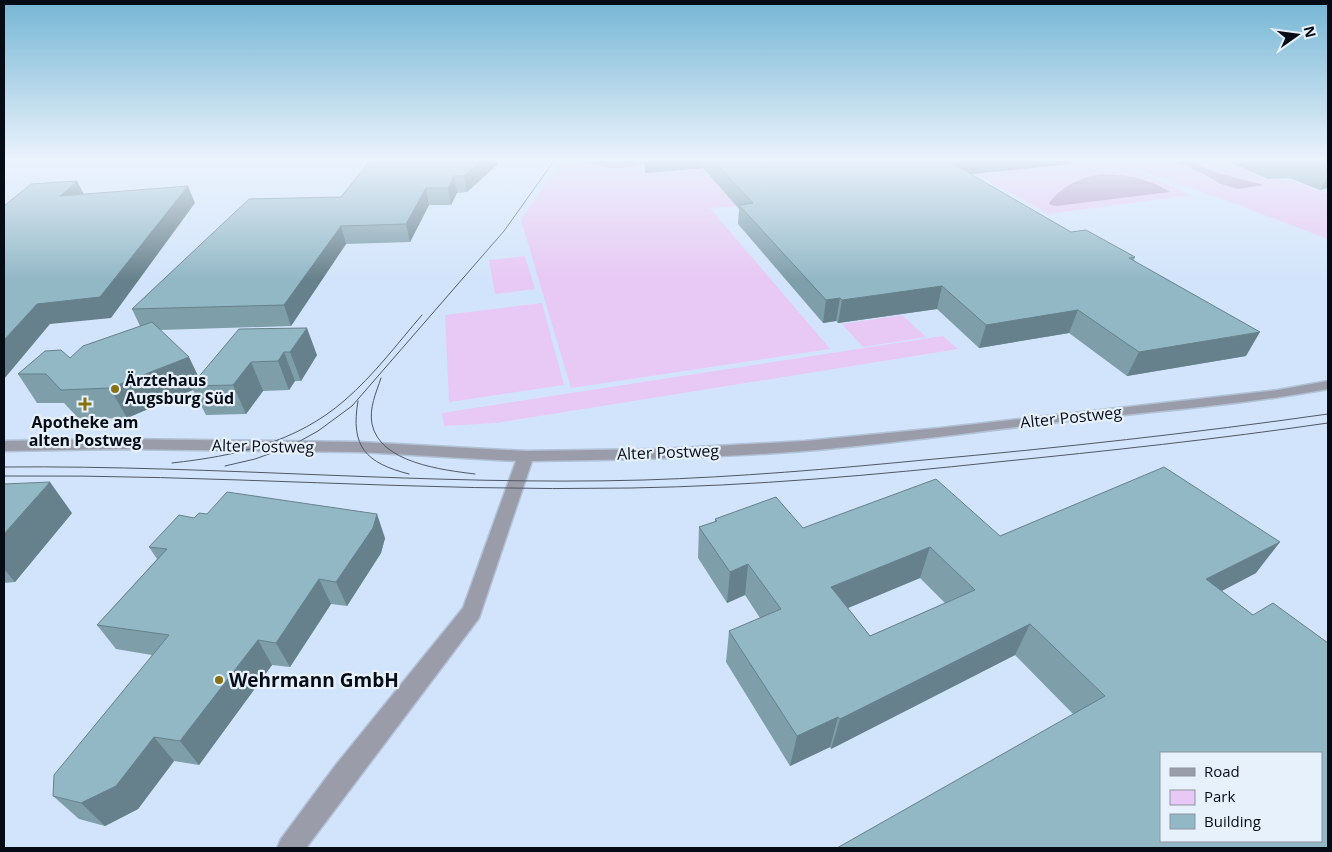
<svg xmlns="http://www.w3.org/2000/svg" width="1332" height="852" font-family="'Open Sans',sans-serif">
	<rect width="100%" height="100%" fill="#d2e4fb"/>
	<!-- green -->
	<path fill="#e8c8f4" d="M561 161H679L686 170 703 168 736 206 710 208 830 349 571 388 521 220Z
		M954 161H1174L1200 172 1221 184 1238 189 1262 185 1214 172 1191 161H1223L1266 179 1291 180 1328 194V239L1228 201 1123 165 1191 195 1048 214Z
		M525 256 535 289 495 294 489 260Z
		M542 303 564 385 449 402 445 315Z
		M902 315 926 337 863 347 842 324Z
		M943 336 958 349 496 423 444 426 442 413Z"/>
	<!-- forest -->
	<path fill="#b491c1" d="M584 161H644L645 163C621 170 607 170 584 161Z
		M1174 161H1191L1214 172 1264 185 1238 189 1221 184 1200 172Z
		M1101 174C1129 175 1147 178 1170 192L1056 206 1050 205 1049 203C1063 185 1080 178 1101 174Z"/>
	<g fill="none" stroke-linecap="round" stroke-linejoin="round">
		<defs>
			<path id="tertiary" d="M1328 381V389C1236 406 1142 412 1049 423 968 433 887 444 805 451 714 458 623 460 532 461L479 618 306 848H277L281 839 335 766 463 608 516 461 360 452 119 449 4 451V441L119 439 360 442 526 451 661 449 805 441 940 428 1278 390Z"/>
		</defs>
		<!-- tertiary casing -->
		<use href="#tertiary" stroke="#b1c1d6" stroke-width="3"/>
		<!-- tertiary -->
		<use href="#tertiary" fill="#9b9caa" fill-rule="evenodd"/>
		<!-- tram -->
		<path stroke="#4e5866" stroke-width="1" d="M381 378C376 393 369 408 372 424 380 463 443 470 475 474
			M358 401C350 447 366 463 409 474
			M172 463C235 456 296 443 345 400 374 375 397 344 422 315
			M225 466 255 459 291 446 318 431 352 406 504 231 554 161
			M4 467C217 465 431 486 644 480 738 477 831 469 924 460 1059 448 1194 433 1328 414
			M4 476C213 474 422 492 631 488 753 486 875 475 997 462 1107 451 1218 439 1328 423"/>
	</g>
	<!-- wall -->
	<path fill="#7e9eaa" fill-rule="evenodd" d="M370 161H496L497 165 467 192 457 193 451 205H429L410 242 346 244 291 326 160 330 199 377 239 329 317 355 301 381H295L289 390 263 391 246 414 206 415 193 390 127 418 79 419 64 403H37L18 374 70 358 140 326 132 309 341 197Z
		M644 161H1071L1070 164 971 174 1071 232 1135 257 1134 260 1246 356 1127 376 1069 333 979 348 937 309 838 323 836 321 823 323 738 224 739 209 703 168 645 173Z
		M1227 161H1328V188L1320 190 1289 178 1268 179Z
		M4 484 72 513 15 582 4 583Z
		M194 518 385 538 381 553 347 606 331 604 290 667 272 665 199 765 174 761 138 809 105 826 79 819 53 796 152 655 116 649 97 625 157 559 149 547Z
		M715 519 803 528 1000 536 1256 573 1221 591 1253 615 1328 643 1073 714 1015 655 831 749 830 747 790 766 726 662 729 631 760 618 745 595 727 603 698 558 699 527 715 522ZM920 578 945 603 870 636 848 608Z"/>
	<!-- shaded-wall -->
	<path fill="#66818b" d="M481 161H496L497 165 467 192 464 176Z
		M645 161H703V168L645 173Z
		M945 161H1071L1070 164 941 177Z
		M454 176 457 193 451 205 448 188Z
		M1328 176V188L1320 190Z
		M77 181 86 198 60 196Z
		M188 186 195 203 111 318 50 324 4 379V340L37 304Z
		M426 188 429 205 410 242 406 224Z
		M341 226 346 244 291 326 284 305Z
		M942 286 937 309 838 323 842 300Z
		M840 298 836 321 823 323 826 300Z
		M1078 310 1069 333 979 348 986 325Z
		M307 328 317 355 301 381 290 352Z
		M1260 332 1246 356 1127 376 1139 352Z
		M284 352 295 381 289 390 278 361Z
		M189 357 203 386H191L193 390 127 418 110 388Z
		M251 362 263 391 246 414 233 385Z
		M50 482 72 513 15 582 4 569V534Z
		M377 514 385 538 381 553 347 606 336 582Z
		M1280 542 1256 573 1184 611 1206 579Z
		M930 547 920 578 824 618 831 587Z
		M748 564 745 595 727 603 730 572Z
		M319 579 331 604 290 667 276 643Z
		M1030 624 1015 655 831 749 840 719Z
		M258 640 272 665 199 765 180 741Z
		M838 717 830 747 790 766 797 736Z
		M154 737 174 761 138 809 105 826 81 803Z"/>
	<!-- building -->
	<path fill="#92b8c6" stroke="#66818b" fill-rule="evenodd" d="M370 161H481L464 176H454L448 188H426L406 224 341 226 284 305 132 309 249 199 341 197Z
		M713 161H948L1071 232 1086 230 1135 257 1129 258 1260 332 1139 352 1078 310 986 325 942 286 842 300 840 298 826 300 739 205 753 203Z
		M77 181 60 196 188 186 100 297 37 304 4 340V206L31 184Z
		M152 322 189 357 110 388 61 390 46 374H18L45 351 61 350 70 358 83 346Z
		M307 328 290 352H284L278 361 251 362 233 385 191 386 239 329Z
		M1164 467 1280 542 1206 579 1253 615 1273 603 1328 643V848H837L1105 696 1030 624 840 719 838 717 797 736 729 631 781 609 748 564 730 572 699 527 717 521 715 519 776 497 803 528 936 479 1000 536ZM930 547 975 590 870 636 831 587ZM1161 753H1321V841H1161Z
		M50 482 4 534V484Z
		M227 492 377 514 373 528 336 582 319 579 276 643 258 640 180 741 154 737 116 786 81 803 53 796 54 775 169 635 97 625 167 549 149 547 179 515 194 518 199 513 207 514Z"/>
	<!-- sky -->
	<linearGradient id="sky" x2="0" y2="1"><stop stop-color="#75b6d4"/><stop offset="0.57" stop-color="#ebf3fd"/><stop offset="1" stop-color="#ebf3fd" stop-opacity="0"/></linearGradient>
	<rect width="1332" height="280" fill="url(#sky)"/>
	<!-- markers -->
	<g fill="#867213" stroke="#e7f1fc" stroke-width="2">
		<circle cx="115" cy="389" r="5"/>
		<path d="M82.5 396.5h5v5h5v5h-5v5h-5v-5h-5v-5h5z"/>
		<circle cx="219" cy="680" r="5"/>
	</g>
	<g text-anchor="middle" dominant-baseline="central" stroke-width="4.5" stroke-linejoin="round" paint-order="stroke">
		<!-- poi labels -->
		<g font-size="16" font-weight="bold" fill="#060c15" stroke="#e7f1fc" text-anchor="start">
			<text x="125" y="380">Ärztehaus<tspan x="125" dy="18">Augsburg Süd</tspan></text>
			<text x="85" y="422" text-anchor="middle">Apotheke am<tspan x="85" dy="18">alten Postweg</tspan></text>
		</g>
		<!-- street labels -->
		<g font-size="16" fill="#060c15" stroke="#e7f1fc">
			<text transform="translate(1071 417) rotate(-6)">Alter Postweg</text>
			<text transform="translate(263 446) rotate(1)">Alter Postweg</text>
			<text transform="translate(668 452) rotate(-2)">Alter Postweg</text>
		</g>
		<!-- near-poi labels -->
		<g font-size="19" font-weight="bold" fill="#060c15" stroke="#e7f1fc" text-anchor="start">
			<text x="229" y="680">Wehrmann GmbH</text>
		</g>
	</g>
	<!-- border -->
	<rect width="1332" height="852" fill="none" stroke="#060c15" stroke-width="10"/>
	<!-- legend -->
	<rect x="1160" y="752" width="162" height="90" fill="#e7f1fc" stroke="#8d95a0"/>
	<rect x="1170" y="768" width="25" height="8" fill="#9b9caa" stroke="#8d95a0"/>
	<text x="1204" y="777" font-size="15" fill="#060c15">Road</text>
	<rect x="1170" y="790" width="25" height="15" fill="#e8c8f4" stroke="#8d95a0"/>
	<text x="1204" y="802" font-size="15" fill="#060c15">Park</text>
	<rect x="1170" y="814" width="25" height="15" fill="#92b8c6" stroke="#8d95a0"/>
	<text x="1204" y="827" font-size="15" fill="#060c15">Building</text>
	<!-- north arrow -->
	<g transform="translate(1297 35) rotate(76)" stroke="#e7f1fc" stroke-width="4" paint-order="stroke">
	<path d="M0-4L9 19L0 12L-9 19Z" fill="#060c15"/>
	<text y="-8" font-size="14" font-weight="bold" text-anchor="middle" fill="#060c15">N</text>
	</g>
</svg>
